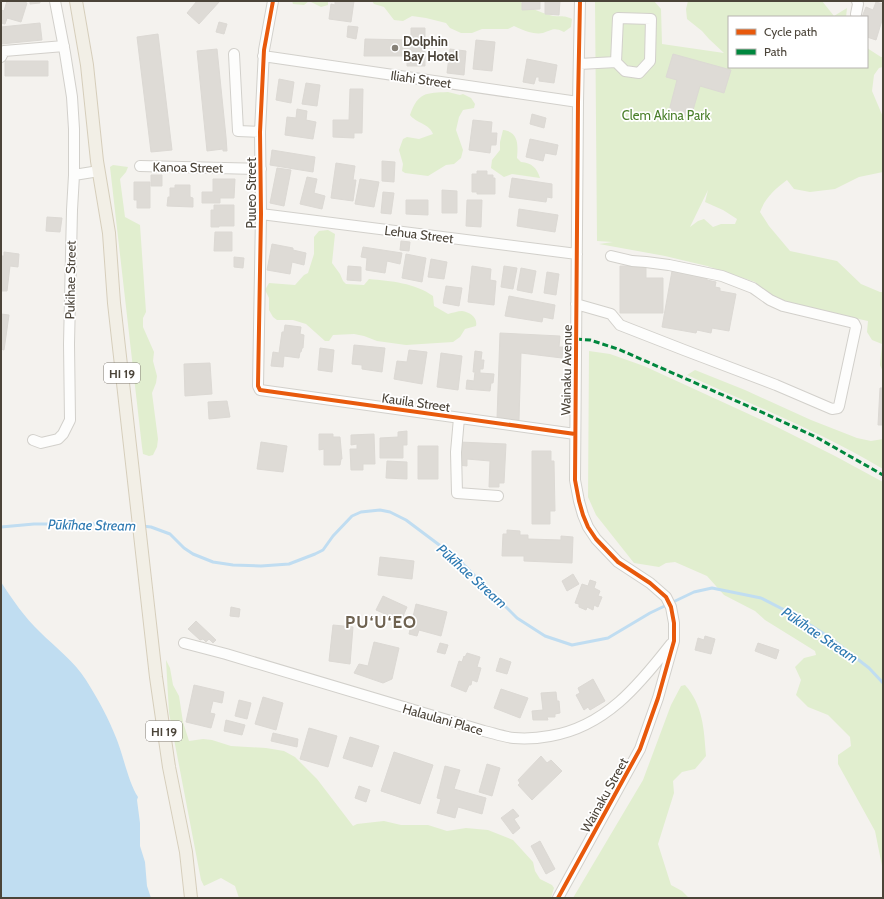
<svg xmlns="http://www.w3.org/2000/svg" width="884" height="899" font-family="Cabin,sans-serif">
	<rect width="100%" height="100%" fill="#f4f2ee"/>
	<!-- green -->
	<path fill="#e1eecf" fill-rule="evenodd" d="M292 1H328V5L321 7 309 1 304 5 293 4Z
		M372 1H520C524 6 545 14 553 16 560 17 564 15 572 19L571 27 564 32C554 27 552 30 543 33 534 35 522 30 514 26L508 29H482L472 33H461L450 28 446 23 426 18 412 16 403 21 394 20 384 7 374 4Z
		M595 1H654L661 9 662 44 724 53 709 39 702 31 687 19 686 9 688 1H822L834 16 847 8 846 17H729V67H867V48L881 57H883V67L879 68 874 75 872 91 883 117V172L859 177 835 189 810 192 794 189 787 180C775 189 765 198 760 212L769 226 790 251 837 261 861 284 880 292H883V372L880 365 882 344 872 340 867 332 868 321 778 301 770 297 755 282 707 266 665 256 599 244 613 242 597 241ZM708 190 705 202 723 210 737 219 735 224H721L713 227 704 219 698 221 690 227Z
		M448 92 460 95 463 94 471 98 475 104 474 108 463 110 459 117 456 130 463 150 461 158 454 164 446 165 428 176 405 173 402 171 403 164 399 150 403 139 407 137 419 139 433 134C430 124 416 123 410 115 418 92 426 93 448 92Z
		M503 130C519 132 518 145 517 158L521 162C532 163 537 168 540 178L512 174 504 177 491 168 492 160 500 150V142Z
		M113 165 128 167 126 172 120 179 125 217 140 225 146 312 143 318V327L154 352 153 361 157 376 156 383 152 393 158 439 157 447 153 455 149 456 143 454 142 447 110 167Z
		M328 230 335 234 332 263 340 274 343 281 346 284 364 285 369 279C391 281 415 283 433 296L434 306 448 314C452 313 458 311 462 311 470 312 478 318 476 326L465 329 460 337 453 342 406 345 377 341 364 336 354 334 333 335 329 341H325L306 324 293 320H277L273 317 269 310V298L265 290 269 283 295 285 304 275 308 273 314 254V237L319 231Z
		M589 351 610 354 644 366 777 427 835 456 883 482V871L875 831 838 764V755L851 746 850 737 828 715 808 707 796 695 801 680 795 667 804 658 816 655 815 651 765 620 755 611 724 595 707 576 675 562 666 563 659 567 634 563 596 515 588 497Z
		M695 370 745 390 811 420 857 438 871 441 883 439V469C821 432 753 405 687 375Z
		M166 660 170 668 173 685 179 696 183 722 189 741 203 739 212 740 231 746 266 748 284 751 295 757 317 779 353 826 357 824 384 821 401 825H428L447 831 466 828 488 830 513 840 533 862 535 871 540 879 552 885 554 888 551 898H239L235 886 221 878 204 886 201 880 169 713Z
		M685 685C703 705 704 729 706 756L695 769 682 772 673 781 674 793 658 844 671 885 682 891 689 898H573L643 780 671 705 681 686Z"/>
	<!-- water -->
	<path fill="#c0ddf1" d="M1 582C12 599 25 618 40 632 56 648 74 661 86 680 98 699 109 719 117 740 123 755 129 784 138 797L137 800 140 823V846L145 862 147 886 151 898H1Z"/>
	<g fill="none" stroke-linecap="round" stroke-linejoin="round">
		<!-- stream -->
		<path stroke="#c0ddf1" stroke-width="3" d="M142 526 151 527 170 534 184 548 193 554 213 562 233 565 261 566 289 564 315 554 323 550 333 536 352 516 361 512 380 510 390 512 406 520 458 559 517 618 545 636 572 645 608 638 650 613 694 592 712 588 761 598 796 616 829 637 869 668 883 683
			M1 527 34 524H122L136 525"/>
	</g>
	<!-- building -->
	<path fill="#dedbd6" stroke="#dcd9d4" d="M7 1H21L27 3 21 22 7 18 5 24 1 23V10L4 11Z
		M30 1H40V3L30 4Z
		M197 1H220L199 24 187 13Z
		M335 1H354L351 22 329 19 331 4 335 5Z
		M522 1H540V9L522 10Z
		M545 1H560L559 15 545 14Z
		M876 2 883 4V17L876 40 867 37V17H862L866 7 873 10Z
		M219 22 227 24 224 34 216 32Z
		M40 23 42 40 1 44V27Z
		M348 26 358 27 356 39 347 37Z
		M411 28H425V66H407V56H364L365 39 411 40Z
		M158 34 172 150 151 152 137 37Z
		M476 40 495 42 492 71 473 69Z
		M217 49 226 137 227 151H223V149L207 151 197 51Z
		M450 49 466 51 464 75 447 73Z
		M673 54 731 70 724 93 700 86 691 117 669 111 677 80 666 77Z
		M527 59 557 65 554 83 539 81V77H536L534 84 523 82Z
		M5 61H48V76H5Z
		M279 79 294 82 291 103 276 100Z
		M306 83 320 85 317 106 302 104Z
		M350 89H363L362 133H354V138L333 137V120H349Z
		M297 109 307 111 306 120 316 122 313 139 285 135 287 117 296 118Z
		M532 114 546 118 544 128 530 124Z
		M473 120 492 122 491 133H497L496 145H491L490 153 469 150Z
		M530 139 558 145 556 155 545 153 543 161 526 157Z
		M272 150 315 157 313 172 270 165Z
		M382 161 395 162 394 182 382 181Z
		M336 163 355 166 353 180H356L353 201 331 198Z
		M277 168 291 170 284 206 270 203Z
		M477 171H487V175H493V178H495V194H477V192H472V174H477Z
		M151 175H162V186H151Z
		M307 177 317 179 314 193 325 196 322 209 300 204Z
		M512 178 552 184V198L547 197 546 202 509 197Z
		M213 179H235L234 198H220V203H202V192H213Z
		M360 179 379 182 374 207 355 204Z
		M134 182H150V208H137V200H134Z
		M175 185H190V197L193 198V207L167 206 168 197H170V188H175Z
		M442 190 457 191V213H442Z
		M383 192 394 193 391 214 381 213Z
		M406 200H428V215L406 214Z
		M467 200H482L481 227 466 226Z
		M214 205H234V226H219V227H211V210H214Z
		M519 209 558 215 555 232 517 226Z
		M47 217 62 218 60 232 46 231Z
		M215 232H232V251H214Z
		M401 241 410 242 409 251 400 250Z
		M272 244 293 248V250L306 253 304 265 292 262 290 274 267 270Z
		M363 247 402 253 400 264 387 261 385 273 366 270 367 258 361 257Z
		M4 252 19 254 18 267 10 266 7 291H1V256H4Z
		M406 254 426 258 422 282 402 278Z
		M234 257 244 258 243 268 234 267Z
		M431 259 447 262 444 279 428 277Z
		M348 266 361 267V281L347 280Z
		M472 266 491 269 490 280 496 281 494 305 468 302Z
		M504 266 517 268 513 289 501 287Z
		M620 266H646V278H663V313H620Z
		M521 268 536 271 532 293 517 290Z
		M672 271 707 278V280L716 282 715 287 720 288V291L736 294 729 331 712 328 711 333 697 330 696 333 662 327Z
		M547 272 559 274 556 295 544 293Z
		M446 286 462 288 459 306 443 303Z
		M509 296 555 305 553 319 543 317 542 322 505 316Z
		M1 314 9 315 4 350 1 349Z
		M285 325 301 327 300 334 304 335 303 348H302L301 352H300L299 358 284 356 283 367 271 366 273 352 279 353 282 332H284Z
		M500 333 560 336 559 347H563L562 358 521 353 519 420 497 419Z
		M354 345 385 348 382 372 362 369V365L352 364Z
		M320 348 334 350 332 372 318 370Z
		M409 350 427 352 422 384 394 379 397 361 407 362Z
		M475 351 482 352 481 360H484L483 369H480V373L494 374 493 383H491L490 391 466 389 467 380 474 381 475 372H473Z
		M441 353 462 356 458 390 437 387Z
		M210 363 212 394 185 396 184 364Z
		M880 388H883V425H878Z
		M227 401 230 417 209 419 208 402Z
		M407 431V445H403V458H380V438L398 437V432Z
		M319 434H333V437H340L342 459H341L340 465H324V449L319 450Z
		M374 434 375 464H363V470H351L350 449H357V444L351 445V435Z
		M261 442 287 446 283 472 257 469Z
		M459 442 506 444 504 483H499V487H489L490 461 467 459V466L458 465Z
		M418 446H438V479H418Z
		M532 451H551V461H554L555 511H550V524H532Z
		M387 461 407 462V479L386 478Z
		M507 530 520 531V535H528V539L561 540V536L573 537 572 563 524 561V556H502L503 534H507Z
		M380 557 414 561 412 579 378 575Z
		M573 574 579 584 567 591 562 581Z
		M590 580 596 582 594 588 600 591 598 596 602 597 598 607 594 605 593 610 587 607 586 610 579 607V604L575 603 582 584 588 586Z
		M383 596 407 607 401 621 376 610Z
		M416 604 447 612 441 636 419 630 417 636 409 634Z
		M231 607 240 609 239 617 230 616Z
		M196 621 216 640 213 643 209 639 206 642 203 639 200 640 188 629Z
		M333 625 353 627 350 664 329 661Z
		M705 636 715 639 711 654 695 650 698 638 704 640Z
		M374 642 399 648 392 679 383 683 354 673 359 664 368 666Z
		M440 643 448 645 445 654 437 652Z
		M758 643 779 650 776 659 755 651Z
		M467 653 480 657 477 667 481 668 477 682 472 680 471 685H469L466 692 451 686 459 661 462 662 464 656 465 657Z
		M500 658 511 662 507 674 496 671Z
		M593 679 605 701 590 710 588 707 584 710 576 695 580 693 578 688Z
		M194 685 224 692 222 703 213 701 210 713 215 714 211 728 186 722Z
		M501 689 528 698 520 718 494 708Z
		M556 692 557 701H559L560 713 555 714V717H547L548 720H533L532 711 543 710 541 693Z
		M263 697 283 703 276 730 255 724Z
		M239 700 251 703 247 719 235 716Z
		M226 720 245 725 242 735 224 731Z
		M309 728 337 736 328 767 300 759Z
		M273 733 298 739 297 747 271 741Z
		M350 737 379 746 372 767 343 758Z
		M394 752 433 765 420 804 381 791Z
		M541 756 547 763 551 760 562 771 532 800 518 785 520 783 518 780Z
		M487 764 500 768 492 796 479 792Z
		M445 766 460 770 454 789 486 798 482 814 458 807 455 818 437 813 441 799 437 798Z
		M359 786 370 790 366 802 355 798Z
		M513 809 519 816 514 819 520 828 513 834 501 818Z
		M540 841 555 869 546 874 531 846Z"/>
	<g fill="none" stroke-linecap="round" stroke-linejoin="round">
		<defs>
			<path id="minor" d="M273 1 264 50 260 132 261 214 258 386 260 390 575 434
				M856 14 858 4 857 1
				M234 54 238 131 260 132
				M263 56 578 102
				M1 57 4 51 64 46
				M579 64 616 62 625 71 639 73 650 61 651 19 618 18 616 62
				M140 166 261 169
				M74 175 99 171
				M261 214 577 254
				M576 304 611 314 620 325 684 350 776 385 832 409 838 408 839 406 856 327 854 323 783 306 770 300 753 288 722 276 669 265 646 262 632 261 611 256
				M459 418 456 452 457 493 498 496
				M33 440 41 443 58 439 63 434 70 420 69 344 72 210 74 175V129L72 97 65 53 55 1
				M184 643 226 654 484 731C493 733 504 737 514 738 525 739 539 738 550 736 605 727 639 685 671 644
				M558 898 640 749 658 698 674 641V623L671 607 666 597 650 583 618 562 596 539 588 527 583 515 579 501 575 480 578 102 580 1"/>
			<path id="major" d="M76 1 87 65 97 161 109 233 114 303 156 677 169 767 186 852 191 898"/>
		</defs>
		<!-- minor casing -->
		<use href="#minor" stroke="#d2d0cb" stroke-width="12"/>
		<!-- major casing -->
		<use href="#major" stroke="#d6cebb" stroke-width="14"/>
		<!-- minor -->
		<use href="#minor" stroke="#fdfdfc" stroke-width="10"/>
		<!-- major -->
		<use href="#major" stroke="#f2efe6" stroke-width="12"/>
		<!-- quiet -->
		<path stroke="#00873e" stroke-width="3" stroke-dasharray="6 3" stroke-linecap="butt" d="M576 339 590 340 618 349 766 414 816 437 883 475"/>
		<defs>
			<path id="cycleway" d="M273 1 264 50 260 132 261 214 258 386 260 390 575 434
				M558 898 640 749 658 698 674 641V623L671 607 666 597 650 583 618 562 596 539 588 527 583 515 579 501 575 480 578 102 580 1"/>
		</defs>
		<!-- cycleway casing -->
		<use href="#cycleway" stroke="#fff" stroke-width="6"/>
		<!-- cycleway -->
		<use href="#cycleway" stroke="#e8590c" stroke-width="4"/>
	</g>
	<!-- markers -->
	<circle fill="#868178" stroke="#fff" stroke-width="1.5" cx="395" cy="48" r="4"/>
	<g text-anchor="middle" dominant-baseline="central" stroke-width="3.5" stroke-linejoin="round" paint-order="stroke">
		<!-- shield labels -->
		<g fill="#fff" stroke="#817c74" stroke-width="1">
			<rect x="104" y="363" width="36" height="20" rx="3"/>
			<rect x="146" y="721" width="36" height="20" rx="3"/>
		</g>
		<g font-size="12" font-weight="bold" fill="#4b4439">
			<text x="122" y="373">HI 19</text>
			<text x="164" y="731">HI 19</text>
		</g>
		<!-- poi labels -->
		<g font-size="13" font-weight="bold" fill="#4b4439" stroke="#fff" text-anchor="start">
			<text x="403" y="41">Dolphin<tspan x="403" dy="15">Bay Hotel</tspan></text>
		</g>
		<!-- street labels -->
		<g font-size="13" fill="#4b4439" stroke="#fff">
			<text transform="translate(421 79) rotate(8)">Iliahi Street</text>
			<text transform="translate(188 167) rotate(1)">Kanoa Street</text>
			<text transform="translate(251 193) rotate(-90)">Puueo Street</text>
			<text transform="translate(419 234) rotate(7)">Lehua Street</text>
			<text transform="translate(70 280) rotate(-89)">Pukihae Street</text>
			<text transform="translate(566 370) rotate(-89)">Wainaku Avenue</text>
			<text transform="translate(416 402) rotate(8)">Kauila Street</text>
			<text transform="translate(443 719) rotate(16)">Halaulani Place</text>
			<text transform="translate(604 795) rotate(-61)">Wainaku Street</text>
		</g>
		<!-- park labels -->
		<g font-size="13" fill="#4a7f2a" stroke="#fff">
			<text x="666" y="115">Clem Akina Park</text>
		</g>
		<!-- water labels -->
		<g font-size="14" font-style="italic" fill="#2e7ab2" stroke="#fff">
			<text transform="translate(92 525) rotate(1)">Pūkīhae Stream</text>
			<text transform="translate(472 576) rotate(42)">Pūkīhae Stream</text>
			<text transform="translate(820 635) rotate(34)">Pūkīhae Stream</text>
		</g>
		<!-- district labels -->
		<g font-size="17" font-weight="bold" letter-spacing="1" fill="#6e6250" stroke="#fff">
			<text x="381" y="622">PU‘U‘EO</text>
		</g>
	</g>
	<!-- border -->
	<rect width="884" height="899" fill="none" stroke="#4b4439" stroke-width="4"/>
	<!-- legend -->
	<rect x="728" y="16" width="140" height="52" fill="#ffffff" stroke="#b7b4b0"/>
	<rect x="736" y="29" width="20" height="6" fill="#e8590c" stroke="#b7b4b0"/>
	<text x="764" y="36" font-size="12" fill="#4b4439">Cycle path</text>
	<rect x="736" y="49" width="20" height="6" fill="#00873e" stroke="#b7b4b0"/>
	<text x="764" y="56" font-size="12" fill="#4b4439">Path</text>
</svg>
